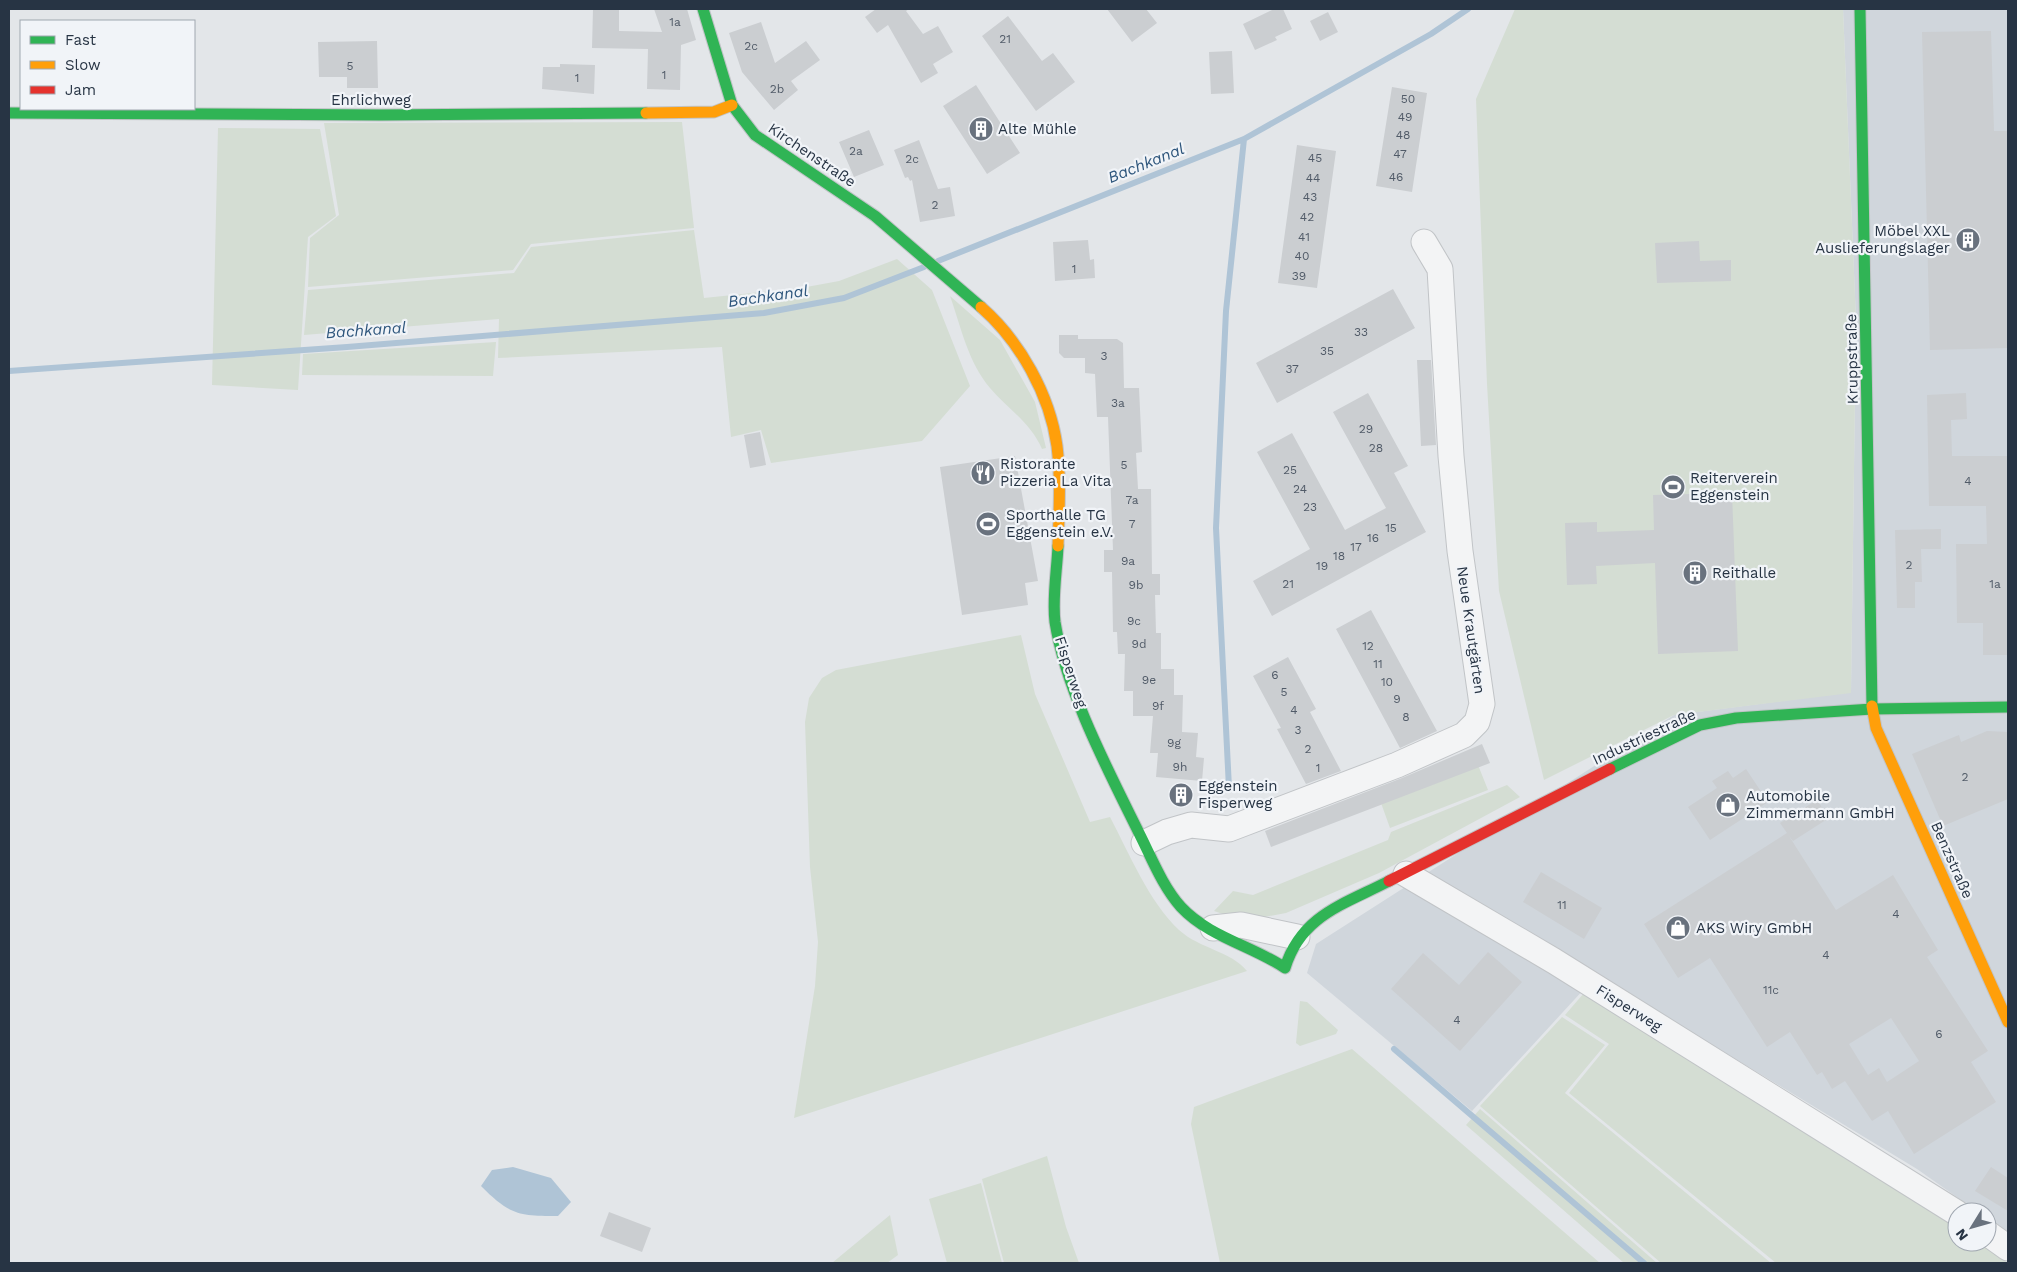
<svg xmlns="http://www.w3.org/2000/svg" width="2017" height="1272" font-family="'Work Sans',sans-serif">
	<rect width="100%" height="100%" fill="#e3e6e9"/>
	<!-- built -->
	<path fill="#d0d6dc" d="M1843 9H2008V1233L1987 1218V1212H1978L1917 1169 1597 975 1472 1111 1307 973 1316 944 1674 715 1851 692 1856 320Z"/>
	<!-- green -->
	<path fill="#d4ddd3" d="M1515 9H1843L1856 320 1851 693 1674 715 1544 780 1499 591 1487 384 1476 99Z
		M682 122 694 228 531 244 513 270 308 287 310 238 339 215 324 123Z
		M218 128 320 129 336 216 308 237 298 390 212 385Z
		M694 230 704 298 801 288 839 281 897 259 932 290 970 386 922 441 771 463 761 430 731 437 722 347 498 358 499 319 304 335 308 290 514 273 531 247Z
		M950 296 1000 340 1035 402 1046 448 1042 449C1031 423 1008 409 990 388 968 362 961 327 950 296Z
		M496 342 493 376 302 375 303 354Z
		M1021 635 1035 694 1090 822 1110 817C1129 853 1149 902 1179 930 1200 949 1231 951 1247 971L794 1118 815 986 818 942 810 867 805 722 809 698 822 678 836 670Z
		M1478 765 1488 790 1390 828 1381 803Z
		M1507 785 1520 797 1379 873 1286 913 1259 918 1232 917 1214 911 1233 891 1253 895 1388 840 1391 832Z
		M1584 993 1957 1225V1242H1980L2008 1263H1776L1569 1093 1609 1044 1565 1015Z
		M1300 1001 1307 1002 1338 1030 1336 1034 1300 1046 1296 1043Z
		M1562 1017 1605 1045 1565 1093 1771 1263H1661L1480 1106Z
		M1352 1049 1600 1263H1220L1191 1124 1194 1107Z
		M1480 1109 1657 1263H1624L1466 1125Z
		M1047 1156 1066 1227 1079 1263H1004L982 1179Z
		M981 1183 1002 1263H947L929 1199Z
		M890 1215 898 1255 887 1263H832Z"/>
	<!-- water -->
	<path fill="#afc4d6" d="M513 1167 551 1178 571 1202 558 1216C518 1216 510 1215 481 1186L492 1170Z"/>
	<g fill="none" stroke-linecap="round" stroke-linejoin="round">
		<!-- stream -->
		<path stroke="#afc4d6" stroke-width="6" d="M938 261 1244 139 1431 34 1468 9
			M9 371 347 347 764 313 844 298 924 267
			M1229 788 1216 528 1226 311 1244 139
			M1394 1049 1644 1263"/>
	</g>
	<!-- building -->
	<path fill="#cbced1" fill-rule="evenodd" d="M593 9H619V31L662 32 654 9H687L696 40 681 45 680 90 647 89 648 49 592 48Z
		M876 9H909L906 11 923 34 938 26 953 52 933 64 938 73 921 83 888 25 877 33 865 17Z
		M1107 9H1146L1157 23 1132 42Z
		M1274 9H1283L1292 29 1275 37 1277 40 1255 50 1243 24Z
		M1328 12 1338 32 1320 41 1310 21Z
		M1008 16 1042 61 1053 53 1075 82 1036 111 982 36Z
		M761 22 775 63 806 41 820 60 791 81 798 90 774 110 742 72 729 33Z
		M1991 31 1994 131H2008V348L1930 350 1922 32Z
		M377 41 378 88H347V77H319L318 42Z
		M1232 51 1234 93 1211 94 1209 52Z
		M560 64 595 65 594 94 542 89 543 67H560Z
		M976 85 1020 153 987 174 943 106Z
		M1392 87 1427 93 1412 192 1376 186Z
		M869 130 884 165 854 177 839 142Z
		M919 140 938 189 950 187 955 216 920 222 912 180 910 181 908 177 905 178 894 150Z
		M1297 145 1336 151 1317 288 1278 283Z
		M1088 240 1090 260 1094 259 1095 278 1055 281 1053 242Z
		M1699 241 1700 261 1731 260V281L1657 283 1655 243Z
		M1393 289 1415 328 1277 403 1256 363Z
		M1059 335H1078V339H1117L1123 343 1124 388H1139L1142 452 1136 453 1138 489H1151L1152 574H1160V595H1155L1156 633H1161V669H1174V695H1183L1182 732 1198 733 1196 757 1204 758 1202 781 1156 777 1158 753H1150L1153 716H1133V691H1124L1125 654H1118L1117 632H1113L1112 572H1104V550H1113L1108 417H1097L1095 374 1085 373V358H1064L1059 353Z
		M1417 360H1431L1436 445 1421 446Z
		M1368 393 1408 466 1394 473 1426 532 1272 616 1253 581 1310 549 1257 452 1292 433 1345 530 1386 508 1333 412Z
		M1966 393 1967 419 1951 420 1952 456H2008V655H1983V623H1957L1956 544H1987L1986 506H1929L1927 395Z
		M760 432 766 465 750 468 744 435Z
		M1015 456 1038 581 1025 583 1028 605 962 615 940 467Z
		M1732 493 1738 651 1658 654 1655 563 1596 566 1597 584 1567 585 1565 523 1597 522V532L1654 530 1653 495Z
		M1941 529V549H1921L1922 582H1915V608H1897L1895 530Z
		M1371 610 1437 731 1400 748 1336 629Z
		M1288 657 1316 709 1310 712 1341 771 1306 784 1277 729 1281 728 1253 676Z
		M1987 731 2008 732V799L1943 826 1912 754 1959 735 1961 742Z
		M1482 744 1490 763 1271 847 1265 831 1402 778Z
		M1746 769 1768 802 1710 840 1688 807 1717 788 1712 781 1728 771 1733 778Z
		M1817 800 1829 818 1793 841 1789 836 1836 910 1893 875 1938 950 1927 957 1988 1051 1971 1062 1996 1102 1914 1154 1888 1111 1872 1121 1845 1081 1832 1089 1822 1072 1817 1075 1790 1032 1767 1047 1710 958 1678 978 1644 924 1787 833 1780 823ZM1891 1018 1919 1061 1887 1082 1879 1068 1868 1075 1849 1044Z
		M1541 872 1602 908 1584 939 1523 902Z
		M1488 952 1522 982 1460 1051 1391 989 1423 953 1459 985Z
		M1991 1167 2008 1178V1211L1975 1191Z
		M609 1212 651 1228 642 1252 600 1236Z"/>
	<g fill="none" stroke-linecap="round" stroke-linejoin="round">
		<defs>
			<path id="street" d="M1144 843 1167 832 1191 825 1229 829 1397 765 1464 735 1477 722 1482 704 1460 551 1451 456 1440 269 1424 242
				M1406 874 1554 961 1957 1213
				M1213 928 1241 925 1297 937
				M1987 1233 2008 1248"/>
			<path id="fast" d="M703 9 732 105 755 135 875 216 981 307
				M1860 9 1872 706
				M9 113 381 115 646 113
				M1058 546C1057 570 1052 598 1055 622 1066 691 1109 772 1140 835 1152 859 1163 887 1181 907 1209 937 1253 946 1285 968 1301 915 1345 904 1389 881
				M1610 769 1700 725 1736 718 1872 709 2008 707"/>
			<path id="slow" d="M646 113 714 112 732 105
				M981 307C1020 341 1050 395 1057 446 1061 479 1059 513 1058 546
				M1872 706 1876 728 2008 1022"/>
			<path id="jam" d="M1389 881 1610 769"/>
		</defs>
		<!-- street casing -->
		<use href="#street" stroke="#c1c4c7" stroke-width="27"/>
		<!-- fast casing -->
		<use href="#fast" stroke="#c1c4c7" stroke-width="13"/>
		<!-- slow casing -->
		<use href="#slow" stroke="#c1c4c7" stroke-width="13"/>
		<!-- jam casing -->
		<use href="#jam" stroke="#c1c4c7" stroke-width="13"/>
		<!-- street -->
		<use href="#street" stroke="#f3f4f5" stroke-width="25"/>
		<!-- fast -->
		<use href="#fast" stroke="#30b455" stroke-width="11"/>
		<!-- slow -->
		<use href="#slow" stroke="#ff9f0a" stroke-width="11"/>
		<!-- jam -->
		<use href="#jam" stroke="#e5322d" stroke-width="11"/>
	</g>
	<!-- icons -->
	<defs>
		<symbol id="building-disc" viewBox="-11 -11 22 22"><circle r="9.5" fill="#69727e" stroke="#f1f4f8"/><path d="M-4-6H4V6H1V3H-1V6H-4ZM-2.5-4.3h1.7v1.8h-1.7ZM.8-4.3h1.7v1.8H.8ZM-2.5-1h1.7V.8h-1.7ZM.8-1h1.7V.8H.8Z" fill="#fff"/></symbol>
		<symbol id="restaurant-disc" viewBox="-11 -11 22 22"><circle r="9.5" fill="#69727e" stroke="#f1f4f8"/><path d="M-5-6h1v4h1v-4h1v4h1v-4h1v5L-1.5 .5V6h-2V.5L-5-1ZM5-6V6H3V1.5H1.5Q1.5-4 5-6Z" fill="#fff"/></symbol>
		<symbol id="stadium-disc" viewBox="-11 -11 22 22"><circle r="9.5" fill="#69727e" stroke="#f1f4f8"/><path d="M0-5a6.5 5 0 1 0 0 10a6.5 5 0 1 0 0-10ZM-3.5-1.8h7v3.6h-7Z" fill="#fff"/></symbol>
		<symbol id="shop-disc" viewBox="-11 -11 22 22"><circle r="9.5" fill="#69727e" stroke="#f1f4f8"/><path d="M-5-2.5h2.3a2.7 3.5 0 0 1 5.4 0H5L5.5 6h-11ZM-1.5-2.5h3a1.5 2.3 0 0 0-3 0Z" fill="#fff"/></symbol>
	</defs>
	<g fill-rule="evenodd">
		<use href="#building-disc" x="967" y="115" width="28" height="28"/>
		<use href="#building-disc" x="1954" y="226" width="28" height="28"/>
		<use href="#restaurant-disc" x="969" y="459" width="28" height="28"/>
		<use href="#stadium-disc" x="1659" y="473" width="28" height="28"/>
		<use href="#stadium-disc" x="974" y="510" width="28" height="28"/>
		<use href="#building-disc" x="1681" y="559" width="28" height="28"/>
		<use href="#building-disc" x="1167" y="781" width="28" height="28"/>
		<use href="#shop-disc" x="1714" y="791" width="28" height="28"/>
		<use href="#shop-disc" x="1664" y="914" width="28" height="28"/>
	</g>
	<g text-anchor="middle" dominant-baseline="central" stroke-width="4.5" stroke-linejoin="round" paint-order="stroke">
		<!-- number labels -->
		<g font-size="12" fill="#515b68">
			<text x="675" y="22">1a</text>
			<text x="1005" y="39">21</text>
			<text x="751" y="46">2c</text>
			<text x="350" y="66">5</text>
			<text x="664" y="75">1</text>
			<text x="577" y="78">1</text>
			<text x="777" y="89">2b</text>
			<text x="1408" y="99">50</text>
			<text x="1405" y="117">49</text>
			<text x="1403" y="135">48</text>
			<text x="856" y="151">2a</text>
			<text x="1400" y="154">47</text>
			<text x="1315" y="158">45</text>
			<text x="912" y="159">2c</text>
			<text x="1396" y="177">46</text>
			<text x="1313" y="178">44</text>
			<text x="1310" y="197">43</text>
			<text x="935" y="205">2</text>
			<text x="1307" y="217">42</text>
			<text x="1304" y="237">41</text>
			<text x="1302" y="256">40</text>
			<text x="1074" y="269">1</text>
			<text x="1299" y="276">39</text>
			<text x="1361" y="332">33</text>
			<text x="1327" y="351">35</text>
			<text x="1104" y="356">3</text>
			<text x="1292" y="369">37</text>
			<text x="1118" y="403">3a</text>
			<text x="1366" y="429">29</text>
			<text x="1376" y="448">28</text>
			<text x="1124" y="465">5</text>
			<text x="1290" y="470">25</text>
			<text x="1968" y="481">4</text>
			<text x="1300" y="489">24</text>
			<text x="1132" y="500">7a</text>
			<text x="1310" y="507">23</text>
			<text x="1132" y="524">7</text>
			<text x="1391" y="528">15</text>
			<text x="1373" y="538">16</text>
			<text x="1356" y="547">17</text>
			<text x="1339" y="556">18</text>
			<text x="1128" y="561">9a</text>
			<text x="1909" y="565">2</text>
			<text x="1322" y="566">19</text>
			<text x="1288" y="584">21</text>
			<text x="1995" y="584">1a</text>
			<text x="1136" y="585">9b</text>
			<text x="1134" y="621">9c</text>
			<text x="1139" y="644">9d</text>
			<text x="1368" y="646">12</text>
			<text x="1378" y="664">11</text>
			<text x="1275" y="675">6</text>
			<text x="1149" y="680">9e</text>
			<text x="1387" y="682">10</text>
			<text x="1284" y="692">5</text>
			<text x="1397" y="699">9</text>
			<text x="1158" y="706">9f</text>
			<text x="1294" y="710">4</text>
			<text x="1406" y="717">8</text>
			<text x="1298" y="730">3</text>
			<text x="1174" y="743">9g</text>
			<text x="1308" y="749">2</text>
			<text x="1180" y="767">9h</text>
			<text x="1318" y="768">1</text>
			<text x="1965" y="777">2</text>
			<text x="1562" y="905">11</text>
			<text x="1896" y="914">4</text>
			<text x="1826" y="955">4</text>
			<text x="1771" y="990">11c</text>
			<text x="1457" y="1020">4</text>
			<text x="1939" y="1034">6</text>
		</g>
		<!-- street labels -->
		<g font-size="15" fill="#273444" stroke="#f1f4f8">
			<text x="371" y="100">Ehrlichweg</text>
			<text transform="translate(812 155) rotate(34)">Kirchenstraße</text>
			<text transform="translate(1852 359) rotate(-91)">Kruppstraße</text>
			<text transform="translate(1471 630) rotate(82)">Neue Krautgärten</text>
			<text transform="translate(1071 672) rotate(72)">Fisperweg</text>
			<text transform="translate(1644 737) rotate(-25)">Industriestraße</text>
			<text transform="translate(1952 860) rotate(66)">Benzstraße</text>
			<text transform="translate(1629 1008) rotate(32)">Fisperweg</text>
		</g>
		<!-- poi labels -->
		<g font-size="15" fill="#273444" stroke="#f1f4f8" text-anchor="start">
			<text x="998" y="129">Alte Mühle</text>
			<text x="1950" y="231" text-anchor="end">Möbel XXL<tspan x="1950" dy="17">Auslieferungslager</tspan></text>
			<text x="1000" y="464">Ristorante<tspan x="1000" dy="17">Pizzeria La Vita</tspan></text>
			<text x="1690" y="478">Reiterverein<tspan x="1690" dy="17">Eggenstein</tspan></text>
			<text x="1006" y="515">Sporthalle TG<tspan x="1006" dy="17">Eggenstein e.V.</tspan></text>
			<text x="1712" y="573">Reithalle</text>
			<text x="1198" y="786">Eggenstein<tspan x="1198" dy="17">Fisperweg</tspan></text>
			<text x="1746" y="796">Automobile<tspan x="1746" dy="17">Zimmermann GmbH</tspan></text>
			<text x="1696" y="928">AKS Wiry GmbH</text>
		</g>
		<!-- water labels -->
		<g font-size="16" font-style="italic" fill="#2e567c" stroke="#f1f4f8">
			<text transform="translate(1146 163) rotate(-22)">Bachkanal</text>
			<text transform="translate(768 296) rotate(-8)">Bachkanal</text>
			<text transform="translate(366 330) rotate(-4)">Bachkanal</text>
		</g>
	</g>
	<!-- border -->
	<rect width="2017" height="1272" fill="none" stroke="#273444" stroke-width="20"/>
	<!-- legend -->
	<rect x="20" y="20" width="175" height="90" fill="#f1f4f8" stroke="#a0a7b0"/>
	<rect x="30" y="36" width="25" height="8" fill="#30b455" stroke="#a0a7b0"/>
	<text x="65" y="45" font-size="15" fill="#273444">Fast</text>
	<rect x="30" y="61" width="25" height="8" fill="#ff9f0a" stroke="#a0a7b0"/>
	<text x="65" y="70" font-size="15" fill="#273444">Slow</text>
	<rect x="30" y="86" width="25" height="8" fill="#e5322d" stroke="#a0a7b0"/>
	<text x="65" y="95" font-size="15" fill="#273444">Jam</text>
	<!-- north arrow -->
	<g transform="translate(1972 1227) rotate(233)"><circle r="24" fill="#f1f4f8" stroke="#a0a7b0"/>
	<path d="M0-4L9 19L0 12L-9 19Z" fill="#69727e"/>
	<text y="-8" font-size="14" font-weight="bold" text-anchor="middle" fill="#273444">N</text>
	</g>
</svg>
